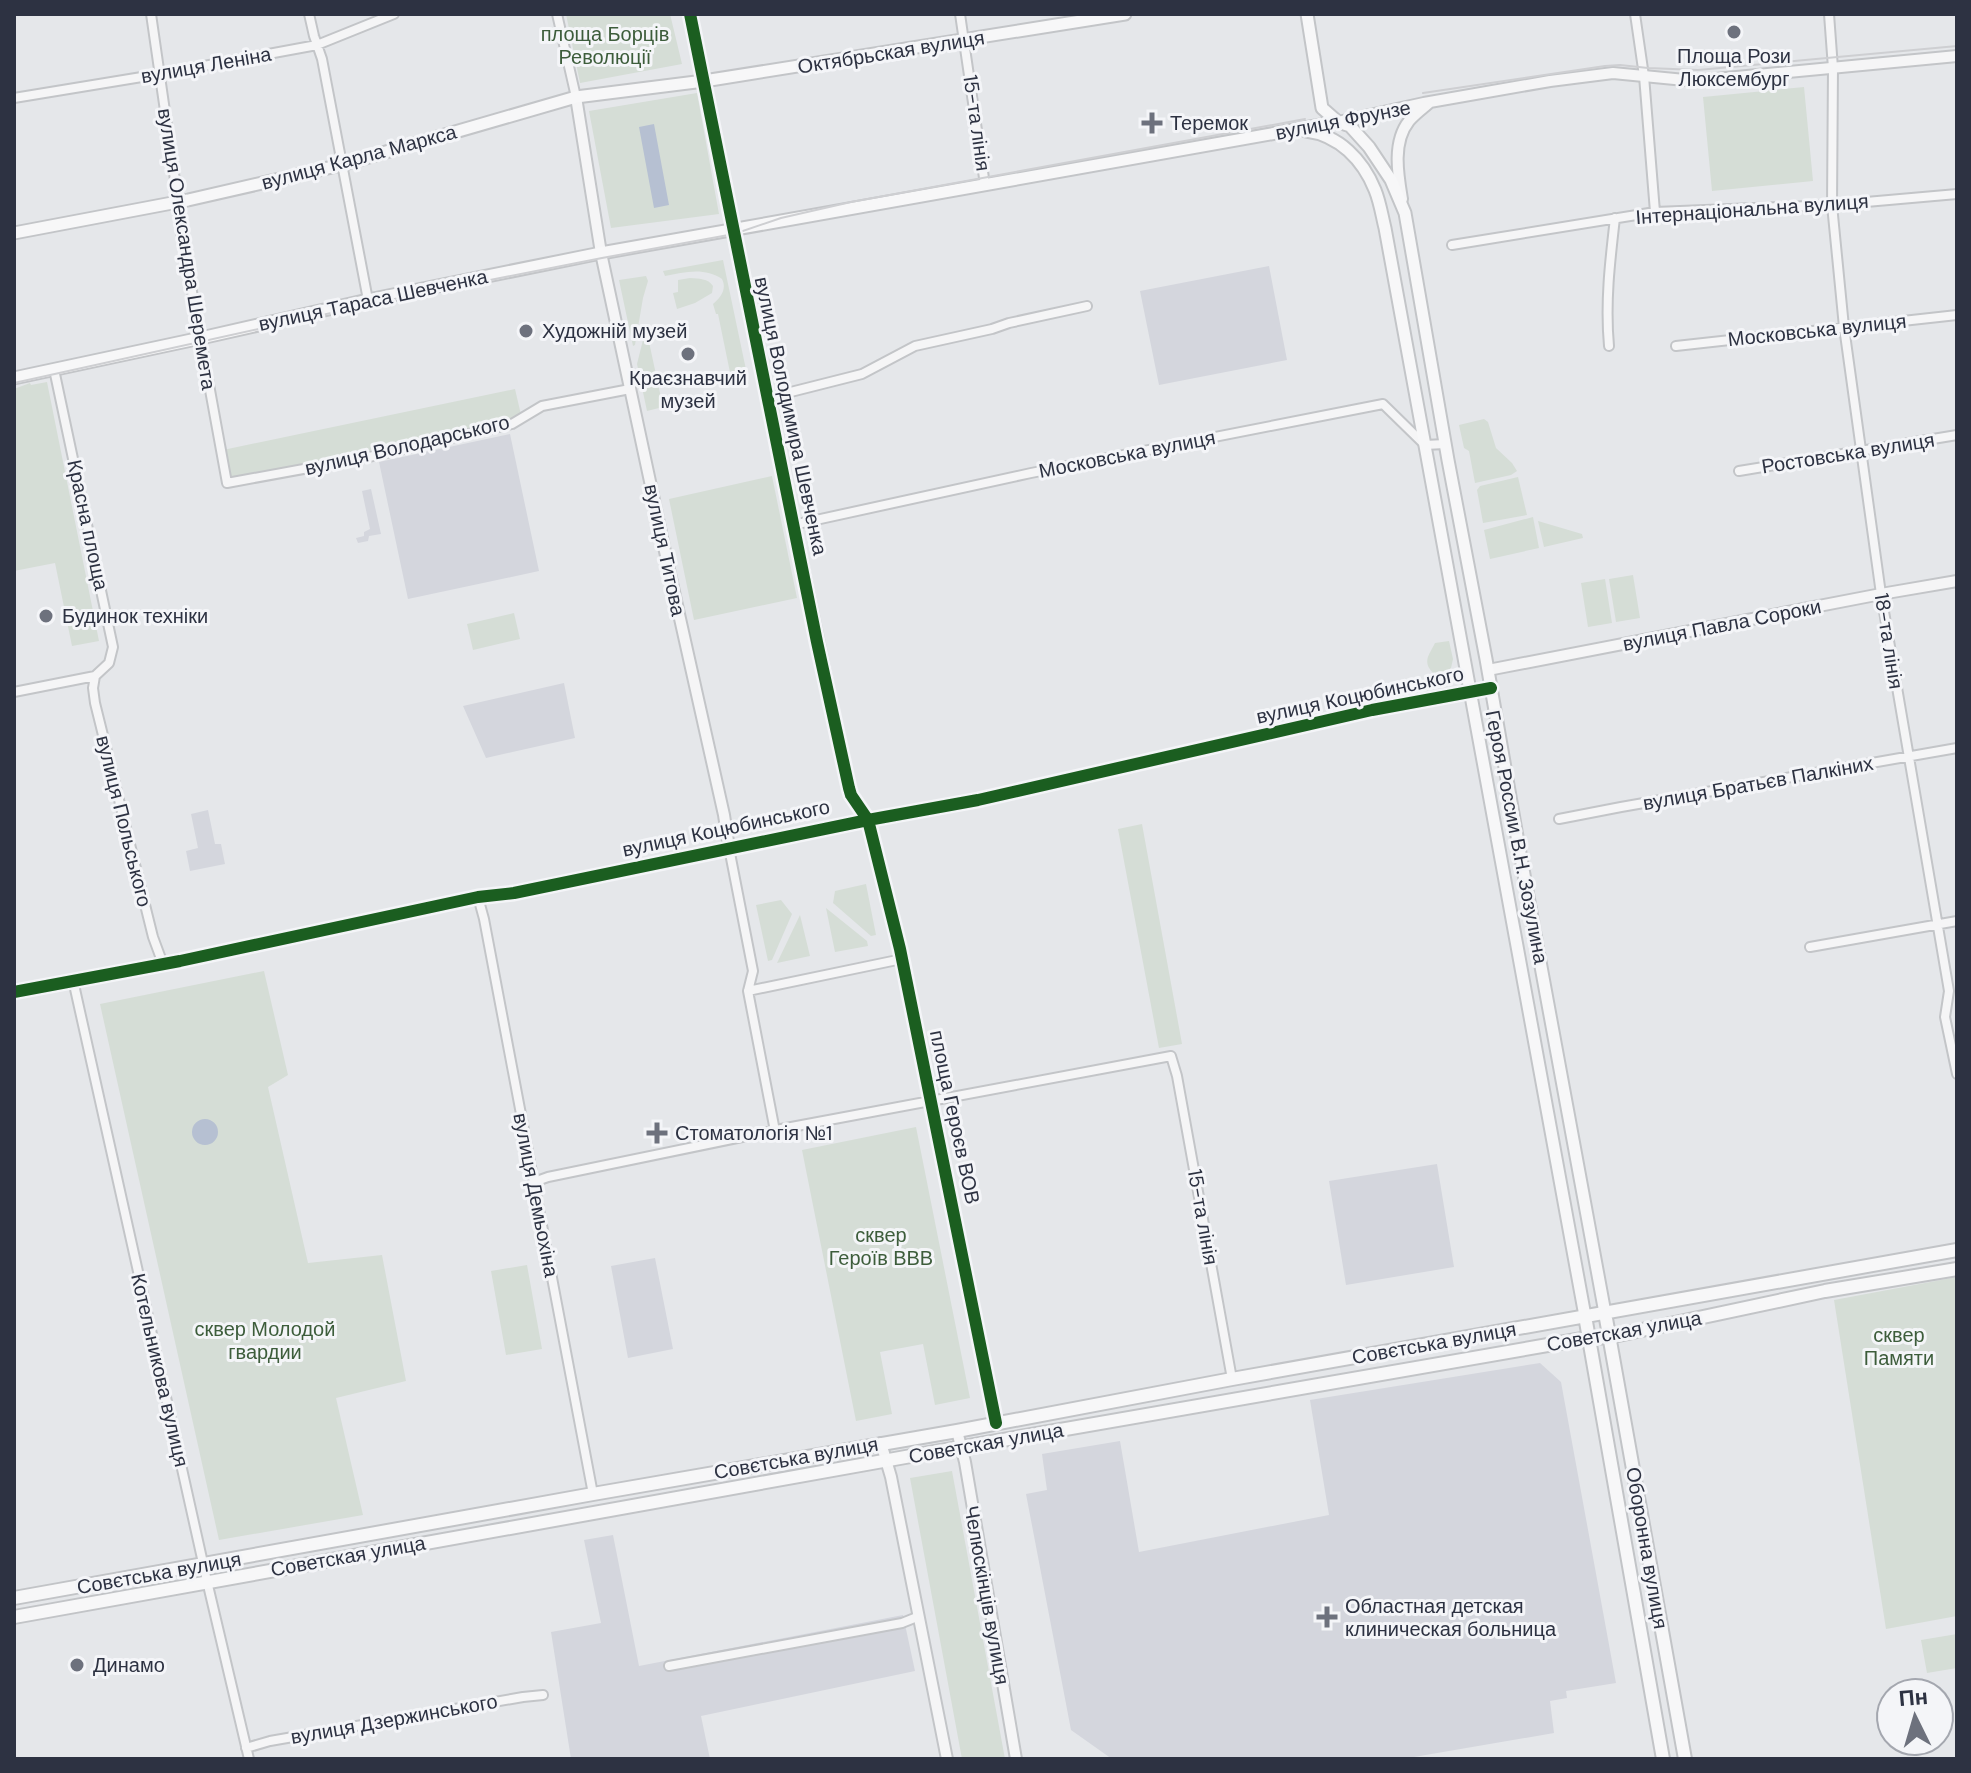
<svg xmlns="http://www.w3.org/2000/svg" width="1971" height="1773" font-family="'DM Sans',sans-serif">
	<rect width="100%" height="100%" fill="#e5e7ea"/>
	<!-- built -->
	<path fill="#d4d6dd" d="M1269 266 1287 360 1159 385 1140 291Z
		M510 434 539 571 408 599 379 462Z
		M371 489 381 534 369 536 368 541 358 543 356 538 364 536V532L370 529 362 491Z
		M564 683 575 738 486 758 463 706Z
		M208 810 215 844H221L225 864 190 871 186 851 198 848 191 814Z
		M1437 1164 1454 1267 1346 1285 1329 1181Z
		M655 1258 673 1349 628 1358 611 1266Z
		M1540 1363 1561 1382 1616 1683 1566 1691 1567 1698 1550 1701 1554 1733 1414 1757 1413 1759H1112L1071 1730 1026 1494 1047 1490 1042 1454 1120 1441 1139 1552 1329 1515 1310 1400Z
		M613 1535 639 1666 903 1615 915 1671 701 1716 710 1759H571L551 1632 601 1623 584 1540Z"/>
	<!-- green -->
	<path fill="#d5ddd6" d="M566 14H670L682 64 580 83Z
		M1804 87 1813 181 1712 191 1703 97Z
		M697 93 719 214 611 228 589 111Z
		M723 260 749 384 733 387 718 314H716L713 304C721 297 727 289 722 279 705 267 684 272 665 276L663 271Z
		M646 276 648 281 643 298 635 345 633 346 619 280Z
		M690 278C699 279 708 278 713 286L712 293 695 303 677 309 673 293 678 292V280Z
		M646 328 663 407 647 411 637 364Z
		M47 382 99 641 72 646 55 563 14 571V389L30 383 31 385Z
		M515 389 522 419 228 480 223 450Z
		M1484 419 1488 422 1496 448 1512 463 1517 471 1511 475 1475 483 1469 451 1464 448 1459 425Z
		M772 476 797 598 694 620 669 499Z
		M1518 477 1527 515 1483 523 1477 490 1480 486Z
		M1533 517 1539 548 1490 559 1484 530Z
		M1538 521 1582 534 1583 538 1544 547Z
		M1633 575 1640 618 1616 622 1609 579Z
		M1605 579 1612 623 1588 627 1581 583Z
		M514 613 520 639 473 650 467 624Z
		M1449 641 1453 659 1451 668 1444 673H1433C1422 662 1429 655 1435 643Z
		M1142 824 1182 1044 1159 1048 1118 829Z
		M866 884 876 935 871 936 833 903 835 891Z
		M781 900 792 914 772 960 768 961 756 905Z
		M826 908 867 941 868 946 835 952Z
		M800 915 810 956 777 963Z
		M264 971 288 1075 268 1087 308 1263 382 1255 406 1381 336 1398 363 1515 219 1540 100 1004Z
		M916 1127 970 1398 935 1405 923 1344 880 1352 892 1414 856 1421 802 1150Z
		M527 1265 542 1349 506 1355 491 1271Z
		M1957 1277V1616L1886 1629 1834 1300Z
		M952 1471 1005 1759H962L910 1478Z
		M1957 1634V1668L1927 1673 1921 1640Z"/>
	<!-- water -->
	<path fill="#b6c0d2" d="M654 124 669 205 654 208 639 127Z
		M192 1132a13 13 0 1 1 26 0a13 13 0 1 1-26 0Z"/>
	<g fill="none" stroke-linecap="round" stroke-linejoin="round">
		<defs>
			<path id="minor" d="M151 14 178 201V215L227 483 369 457 512 424 542 406 630 389
				M309 14 314 36 322 59 368 300
				M557 14 576 97
				M690 14 704 81
				M960 14 985 185
				M1635 14 1644 76 1655 212
				M1829 14 1833 68 1832 205 1844 327 1881 594 1949 991 1945 1017 1957 1074
				M14 98 160 74 317 45 394 14
				M1452 245 1655 212 1832 205 1957 194
				M1609 346C1605 303 1610 261 1615 218
				M1676 346 1957 315
				M57 368 55 374 113 647 109 663 95 676
				M767 398 862 374 915 346 992 329 1009 323 1087 306
				M1739 471 1957 435
				M793 525 1031 473 1383 404 1425 445 1445 444
				M95 676 93 688 95 703 153 937 163 964
				M14 692 95 676
				M1559 819 1621 807 1957 748
				M868 820 900 949 996 1423
				M729 848 753 971 748 991 775 1131
				M478 897 484 919 593 1494
				M1810 947 1957 921
				M73 980 207 1581 249 1759
				M748 991 902 959
				M534 1182 548 1177 786 1128 1171 1056 1177 1076 1232 1379
				M669 1666 902 1623 917 1617
				M246 1748 270 1741 523 1697 543 1695"/>
			<path id="tertiary" d="M704 81 733 230 849 788 851 795 868 820
				M576 97 601 253 666 556 724 815 729 848
				M1338 122 1424 103 1550 81 1613 73 1695 81 1957 56
				M1402 199C1398 175 1392 142 1409 121 1415 114 1422 109 1429 103
				M1488 670 1881 594 1957 581
				M14 992 180 961 478 897 514 893 868 820 978 800 1372 710 1491 688
				M957 1431 965 1462 1016 1759
				M881 1443 891 1477 947 1759"/>
			<path id="secondary" d="M1307 14 1322 108 1338 122 1350 126 1369 147 1391 180 1405 213 1448 460 1486 659 1518 842 1605 1313
				M1306 131C1339 135 1363 160 1375 190 1380 202 1382 216 1385 228L1585 1316
				M14 233 188 200 341 165 576 97 704 81 1125 14
				M14 378 201 338 368 300 601 253 1338 122"/>
			<path id="primary" d="M1605 1313 1685 1759
				M1585 1316 1663 1759
				M14 1598 593 1494 957 1431 1232 1379 1957 1250
				M14 1617 911 1456 1588 1338 1609 1337 1825 1291 1957 1269"/>
		</defs>
		<!-- minor casing -->
		<use href="#minor" stroke="#c3c5c8" stroke-width="12"/>
		<!-- tertiary casing -->
		<use href="#tertiary" stroke="#c3c5c8" stroke-width="14"/>
		<!-- secondary casing -->
		<use href="#secondary" stroke="#c3c5c8" stroke-width="15"/>
		<!-- primary casing -->
		<use href="#primary" stroke="#c2c4c7" stroke-width="16"/>
		<!-- minor -->
		<use href="#minor" stroke="#f5f5f6" stroke-width="8"/>
		<!-- tertiary -->
		<use href="#tertiary" stroke="#f5f5f6" stroke-width="10"/>
		<!-- secondary -->
		<use href="#secondary" stroke="#f7f7f8" stroke-width="11"/>
		<!-- primary -->
		<use href="#primary" stroke="#f7f7f8" stroke-width="12"/>
		<!-- tram -->
		<path stroke="#cecfd2" stroke-width="2" d="M1423 93 1605 66 1620 65 1648 68 1698 70 1957 46
			M14 383 399 298 602 258 734 234 781 218 851 202 1305 119"/>
		<defs>
			<path id="cycleway" d="M690 14 817 642 849 788 851 795 868 820 900 949 996 1423
				M14 992 180 961 478 897 514 893 868 820 978 800 1372 710 1491 688"/>
		</defs>
		<!-- cycleway casing -->
		<use href="#cycleway" stroke="#f4f5f8" stroke-width="17"/>
		<!-- cycleway -->
		<use href="#cycleway" stroke="#1b5e20" stroke-width="12"/>
	</g>
	<!-- markers -->
	<g fill="#6d717d" stroke="#f4f5f8" stroke-width="3">
		<circle cx="1734" cy="32" r="8"/>
		<path d="M1148 111h8v8h8v8h-8v8h-8v-8h-8v-8h8z"/>
		<circle cx="526" cy="331" r="8"/>
		<circle cx="688" cy="354" r="8"/>
		<circle cx="46" cy="616" r="8"/>
		<path d="M653 1121h8v8h8v8h-8v8h-8v-8h-8v-8h8z"/>
		<path d="M1323 1605h8v8h8v8h-8v8h-8v-8h-8v-8h8z"/>
		<circle cx="77" cy="1665" r="8"/>
	</g>
	<g text-anchor="middle" dominant-baseline="central" stroke-width="6" stroke-linejoin="round" paint-order="stroke">
		<!-- park labels -->
		<g font-size="20" fill="#3d5d3b" stroke="#f4f5f8">
			<text x="605" y="34">площа Борців<tspan x="605" dy="23">Революції</tspan></text>
			<text x="881" y="1235">сквер<tspan x="881" dy="23">Героїв ВВВ</tspan></text>
			<text x="265" y="1329">сквер Молодой<tspan x="265" dy="23">гвардии</tspan></text>
			<text x="1899" y="1335">сквер<tspan x="1899" dy="23">Памяти</tspan></text>
		</g>
		<!-- street labels -->
		<g font-size="20" fill="#2d3242" stroke="#f4f5f8">
			<text transform="translate(891 52) rotate(-9)">Октябрьская вулиця</text>
			<text transform="translate(206 65) rotate(-10)">вулиця Леніна</text>
			<text transform="translate(1343 120) rotate(-11)">вулиця Фрунзе</text>
			<text transform="translate(977 123) rotate(82)">15-та лінія</text>
			<text transform="translate(359 157) rotate(-15)">вулиця Карла Маркса</text>
			<text transform="translate(1752 209) rotate(-4)">Інтернаціональна вулиця</text>
			<text transform="translate(187 249) rotate(81)">вулиця Олександра Шеремета</text>
			<text transform="translate(373 300) rotate(-12)">вулиця Тараса Шевченка</text>
			<text transform="translate(1817 330) rotate(-6)">Московська вулиця</text>
			<text transform="translate(791 416) rotate(78)">вулиця Володимира Шевченка</text>
			<text transform="translate(407 445) rotate(-13)">вулиця Володарського</text>
			<text transform="translate(1848 453) rotate(-9)">Ростовська вулиця</text>
			<text transform="translate(1127 454) rotate(-11)">Московська вулиця</text>
			<text transform="translate(88 525) rotate(78)">Красна площа</text>
			<text transform="translate(665 550) rotate(78)">вулиця Титова</text>
			<text transform="translate(1722 625) rotate(-11)">вулиця Павла Сороки</text>
			<text transform="translate(1889 641) rotate(81)">18-та лінія</text>
			<text transform="translate(1360 695) rotate(-12)">вулиця Коцюбинського</text>
			<text transform="translate(1758 783) rotate(-10)">вулиця Братьєв Палкіних</text>
			<text transform="translate(124 821) rotate(76)">вулиця Польського</text>
			<text transform="translate(726 828) rotate(-12)">вулиця Коцюбинського</text>
			<text transform="translate(1517 837) rotate(79)">Героя России В.Н. Зозулина</text>
			<text transform="translate(955 1117) rotate(78)">площа Героєв ВОВ</text>
			<text transform="translate(536 1195) rotate(79)">вулиця Демьохіна</text>
			<text transform="translate(1203 1217) rotate(80)">15-та лінія</text>
			<text transform="translate(1624 1331) rotate(-10)">Советская улица</text>
			<text transform="translate(1434 1343) rotate(-10)">Совєтська вулиця</text>
			<text transform="translate(160 1370) rotate(77)">Котельникова вулиця</text>
			<text transform="translate(986 1443) rotate(-10)">Советская улица</text>
			<text transform="translate(796 1458) rotate(-10)">Совєтська вулиця</text>
			<text transform="translate(1647 1548) rotate(80)">Оборонна вулиця</text>
			<text transform="translate(348 1556) rotate(-10)">Советская улица</text>
			<text transform="translate(159 1573) rotate(-10)">Совєтська вулиця</text>
			<text transform="translate(987 1595) rotate(80)">Челюскінців вулиця</text>
			<text transform="translate(394 1719) rotate(-10)">вулиця Дзержинського</text>
		</g>
		<!-- poi labels -->
		<g font-size="20" fill="#2d3242" stroke="#f4f5f8" text-anchor="start">
			<text x="1734" y="56" text-anchor="middle">Площа Рози<tspan x="1734" dy="23">Люксембург</tspan></text>
			<text x="1170" y="123">Теремок</text>
			<text x="542" y="331">Художній музей</text>
			<text x="688" y="378" text-anchor="middle">Краєзнавчий<tspan x="688" dy="23">музей</tspan></text>
			<text x="62" y="616">Будинок техніки</text>
			<text x="675" y="1133">Стоматологія №1</text>
			<text x="1345" y="1606">Областная детская<tspan x="1345" dy="23">клиническая больница</tspan></text>
			<text x="93" y="1665">Динамо</text>
		</g>
	</g>
	<!-- border -->
	<rect width="1971" height="1773" fill="none" stroke="#2d3242" stroke-width="32"/>
	<!-- north arrow -->
	<g transform="translate(1915 1717) rotate(355)"><circle r="38" fill="#f4f5f8" stroke="#a4a7af" stroke-width="2"/>
	<path d="M0-6L14 30L0 20L-14 30Z" fill="#6d717d"/>
	<text y="-12" font-size="22" font-weight="bold" text-anchor="middle" fill="#2d3242">Пн</text>
	</g>
</svg>
